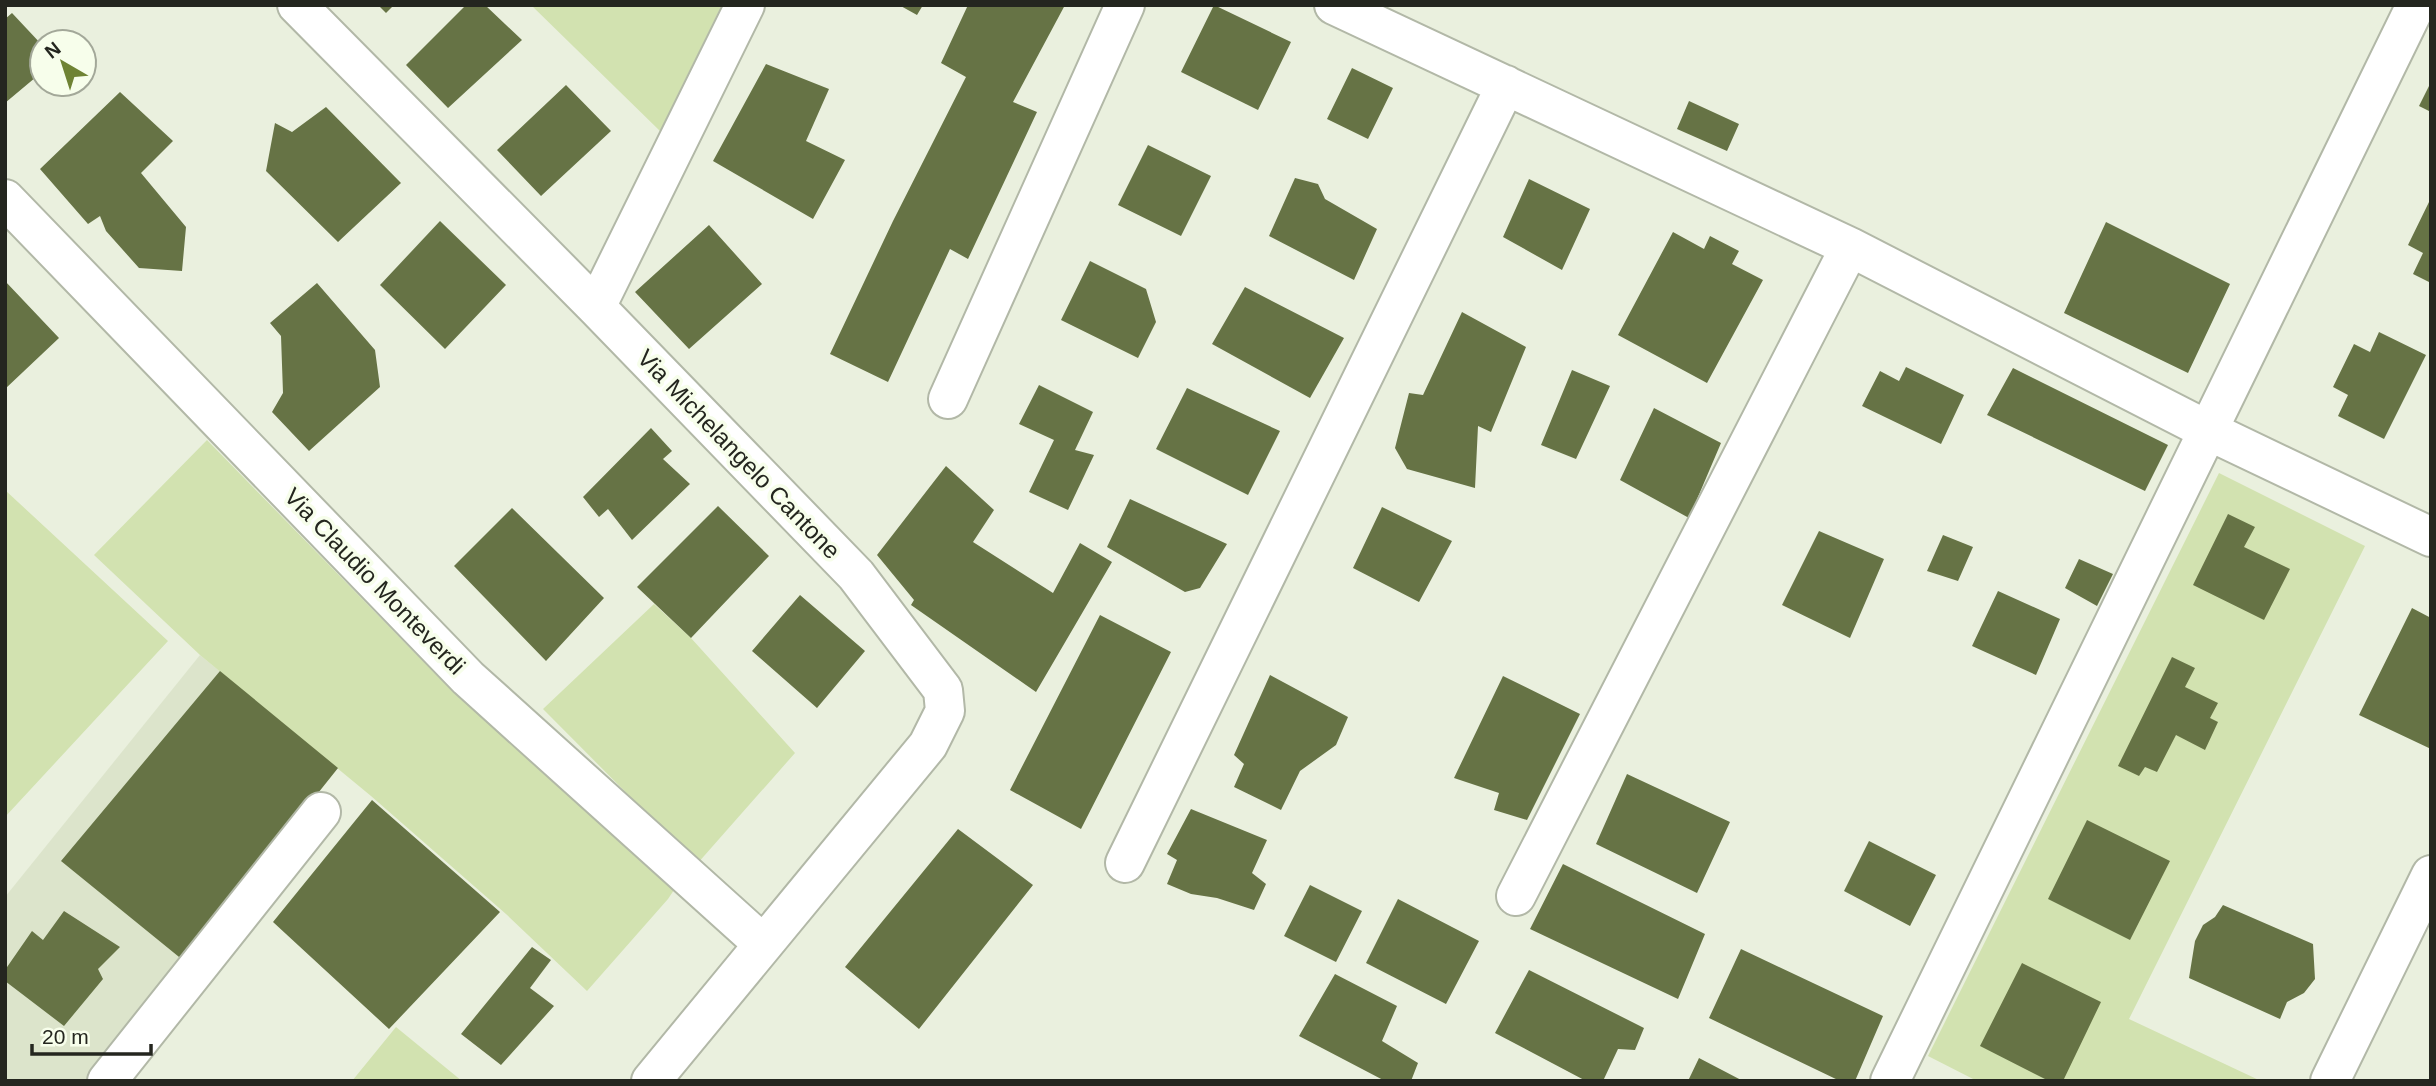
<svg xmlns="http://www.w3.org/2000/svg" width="2436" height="1086" font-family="Arial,sans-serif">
	<rect width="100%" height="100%" fill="#eaf0de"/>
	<!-- built -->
	<path fill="#dce4cb" d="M200 655 338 768 87 1081H5V897Z"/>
	<!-- green -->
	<path fill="#d2e2b0" d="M531 5H722L660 131Z
		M207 440 454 693 678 884 668 899 587 991 506 914 371 796 200 655 94 555Z
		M2219 473 2365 546 2129 1019 2261 1081H1977L1928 1056Z
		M5 490 168 641 5 817Z
		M654 604 691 638 795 753 697 864 543 709Z
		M396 1027 462 1081H352Z"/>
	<!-- building -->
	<path fill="#667345" d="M378 5H394L386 13Z
		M466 5H485L522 40 448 108 406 65Z
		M899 5H923L917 15Z
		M968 5H1065L1013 102 1037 112 968 259 950 249 888 382 830 354 893 221 966 77 941 63Z
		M1214 5 1291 42 1258 110 1181 72Z
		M12 13 42 45 32 56 42 67V72L5 103V19Z
		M766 64 829 89 806 141 845 160 813 219 713 161Z
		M1352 68 1393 88 1368 139 1327 119Z
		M2431 82V112L2419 106Z
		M566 85 611 131 541 196 497 150Z
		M120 92 173 141 141 173 186 227 182 271 139 268 106 231 100 216 88 224 40 169Z
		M1689 101 1739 124 1727 151 1677 129Z
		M326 107 401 183 338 242 266 171 275 123 292 132Z
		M1148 145 1211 176 1181 236 1118 205Z
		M1295 178 1318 184 1325 199 1377 229 1354 280 1269 236Z
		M1529 179 1590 209 1562 270 1503 237Z
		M2429 202 2431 203V283L2413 274 2423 253 2408 245Z
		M440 221 506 285 445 349 380 285Z
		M2106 222 2230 284 2188 373 2064 313Z
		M709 225 762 284 689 349 635 292Z
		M1673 232 1704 249 1710 236 1739 251 1732 264 1763 280 1707 383 1618 335Z
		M1090 261 1146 289 1156 322 1138 358 1061 320Z
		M5 281 59 338 5 389Z
		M317 283 375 350 380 387 309 451 272 412 283 393 281 336 270 323Z
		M1245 287 1344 338 1310 398 1212 344Z
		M1462 312 1526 347 1491 432 1478 426 1475 488 1407 469 1395 448 1409 393 1423 395Z
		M2379 332 2426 355 2384 439 2338 416 2348 395 2333 387 2354 344 2370 352Z
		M1906 367 1964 395 1941 444 1862 406 1880 371 1899 381Z
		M2013 368 2168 445 2145 491 1987 415Z
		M1572 370 1610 386 1576 459 1541 445Z
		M1039 385 1093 412 1075 450 1094 455 1068 510 1029 492 1054 440 1019 424Z
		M1187 388 1280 431 1248 495 1156 449Z
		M1654 408 1721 443 1689 518 1620 480Z
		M651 428 672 451 663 459 690 484 632 540 608 509 599 517 583 497Z
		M946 466 994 510 973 542 1053 593 1080 543 1112 562 1036 692 911 605 914 600 877 555Z
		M1130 499 1227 544 1200 588 1185 592 1107 547Z
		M718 506 769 556 691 638 637 587Z
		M1382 507 1452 541 1419 602 1353 568Z
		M512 508 604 598 546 661 454 566Z
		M2228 514 2255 527 2244 547 2290 569 2264 620 2193 585Z
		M1819 531 1884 559 1850 638 1782 605Z
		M1943 535 1973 547 1958 581 1927 571Z
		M2079 559 2113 574 2097 606 2065 588Z
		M1998 591 2060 619 2036 675 1972 646Z
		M800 595 865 651 817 708 752 651Z
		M2412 608 2431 618V749L2359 715Z
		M1100 615 1171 652 1081 829 1010 790Z
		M2172 657 2195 668 2185 687 2218 703 2210 718 2218 722 2205 750 2176 735 2157 772 2145 767 2139 776 2118 766Z
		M220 671 338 768 184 961 61 861Z
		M1270 675 1348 717 1336 745 1300 771 1281 810 1234 787 1244 764 1234 755Z
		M1503 676 1580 714 1527 820 1494 810 1499 793 1454 778Z
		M1627 774 1730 822 1697 893 1596 844Z
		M372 800 500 912 389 1029 273 922Z
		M1191 809 1267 840 1252 873 1266 884 1254 910 1217 898 1191 894 1167 884 1177 860 1167 854Z
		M2087 820 2170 861 2130 940 2048 899Z
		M958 829 1033 885 919 1029 845 967Z
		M1869 841 1936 875 1910 926 1844 891Z
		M1563 864 1705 934 1678 999 1530 929Z
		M1310 885 1362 911 1336 962 1284 936Z
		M1398 899 1479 941 1446 1004 1366 963Z
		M2223 905 2313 944 2315 979 2304 993 2287 1002 2280 1019 2189 978 2195 941 2203 925 2215 917Z
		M64 911 120 947 98 969 103 979 64 1026 5 981V970L32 931 43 940Z
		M532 947 551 960 530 988 554 1006 501 1065 461 1034Z
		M1741 949 1883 1016 1855 1081H1840L1709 1018Z
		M2022 963 2101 1002 2063 1081H2049L1980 1046Z
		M1529 970 1644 1028 1635 1050 1618 1049 1603 1081H1586L1495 1033Z
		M1335 974 1397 1006 1382 1041 1418 1063 1411 1081H1385L1299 1036Z
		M1699 1058 1743 1081H1688Z"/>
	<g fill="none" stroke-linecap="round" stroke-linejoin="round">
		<defs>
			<path id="minor" d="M297 5 596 307 856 575 943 690 945 711 928 745 651 1081
				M1334 5 1850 247 2209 431 2431 537
				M5 199 468 678 763 944
				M596 307 745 5
				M948 399 1125 5
				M1125 863 1506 85
				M1516 896 1850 247
				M107 1081 321 812
				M1890 1081 2416 5
				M2330 1081 2431 875"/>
		</defs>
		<!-- minor casing -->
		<use href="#minor" stroke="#b2b8a7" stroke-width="42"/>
		<!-- minor -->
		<use href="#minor" stroke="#fff" stroke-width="38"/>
	</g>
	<g text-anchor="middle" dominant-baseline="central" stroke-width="7" stroke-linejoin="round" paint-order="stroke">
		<!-- street labels -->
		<g font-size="24" fill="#24261f" stroke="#f7feeb">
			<text transform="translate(739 454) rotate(46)">Via Michelangelo Cantone</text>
			<text transform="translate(375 581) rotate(46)">Via Claudio Monteverdi</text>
		</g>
	</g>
	<!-- border -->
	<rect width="2436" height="1086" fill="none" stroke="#24261f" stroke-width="14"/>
	<!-- north arrow -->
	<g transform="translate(63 63) rotate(321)"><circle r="33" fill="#f7feeb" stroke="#a3a899" stroke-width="2"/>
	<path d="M0-5L12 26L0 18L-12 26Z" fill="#6f8334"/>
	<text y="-10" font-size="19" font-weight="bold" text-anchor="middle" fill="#24261f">N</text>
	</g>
	<!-- scale -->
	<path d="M32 1044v10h119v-10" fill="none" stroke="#24261f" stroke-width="3.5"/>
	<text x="42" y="1044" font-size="21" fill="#24261f" stroke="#f7feeb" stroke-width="5" paint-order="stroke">20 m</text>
</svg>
